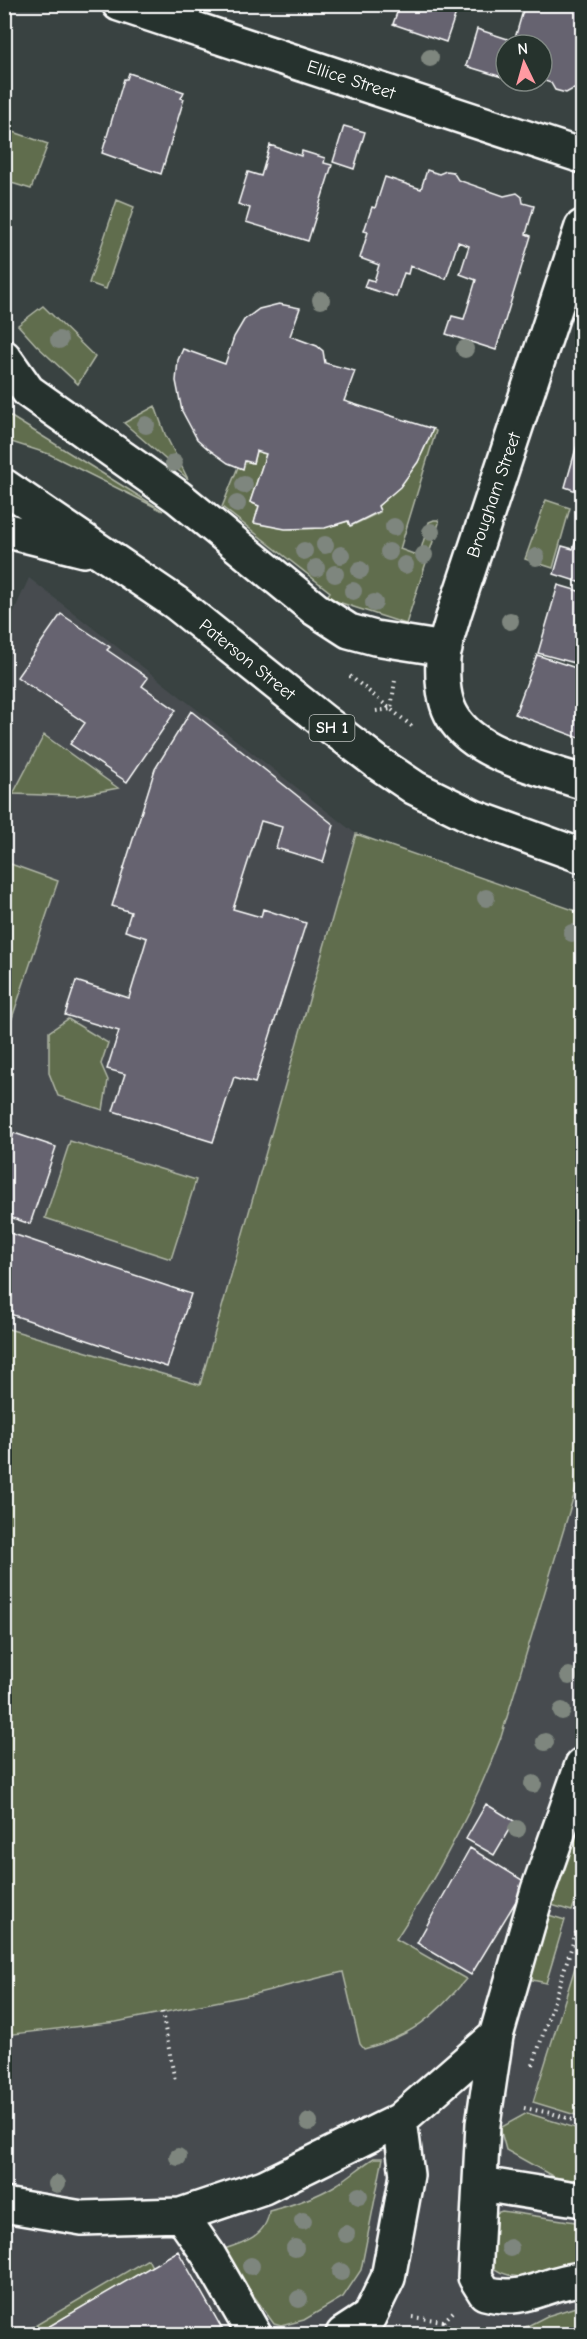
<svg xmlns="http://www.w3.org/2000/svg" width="587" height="2339" font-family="'Comic Neue',sans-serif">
	<rect width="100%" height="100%" fill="#394241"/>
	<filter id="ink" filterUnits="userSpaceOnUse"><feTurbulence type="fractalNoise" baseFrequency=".0167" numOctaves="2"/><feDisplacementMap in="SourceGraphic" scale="12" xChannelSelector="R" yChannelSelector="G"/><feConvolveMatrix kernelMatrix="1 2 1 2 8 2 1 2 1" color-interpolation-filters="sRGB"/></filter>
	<g filter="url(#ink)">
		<!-- built -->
		<path fill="#464c4f" d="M29 578 356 834 582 913V2334H5L4 633Z"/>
		<!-- green -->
		<path fill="#606d4e" stroke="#b0b6a6" stroke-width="1.5" d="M5 129 48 144 31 189 5 181Z
			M117 200 134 207 106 289 89 283Z
			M43 306 95 357 78 384 36 345 18 325Z
			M155 406 165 434 188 479 124 423Z
			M5 413 163 511 49 454 5 440Z
			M433 429 436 431 400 549 419 556 429 522 434 520H438L439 523 406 624 326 598 330 592 222 507 238 467 242 468 245 461 253 463 256 451 266 454 250 502 259 506 254 523C286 531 317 532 348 521L351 526 380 512 378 506C403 483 421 462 433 429Z
			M546 500 570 508 553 568 525 559Z
			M44 735 118 788 76 796 13 794Z
			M356 834 582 913V1469L501 1737C474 1808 438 1875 396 1939L466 1979C436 2016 410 2037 364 2049L360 2044 343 1972 250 1995 116 2022 5 2035V1328L200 1385Z
			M5 862 58 881 5 1039 4 862Z
			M68 1019 108 1043 101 1064 108 1080 103 1110 58 1096 49 1073V1032Z
			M70 1141 196 1180 171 1259 45 1218Z
			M582 1797V1879L572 1911 548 1904Z
			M542 1913 565 1920 546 1983 524 1978Z
			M582 1945V2117L533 2102Z
			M527 2113 582 2130V2182L554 2177 506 2150 500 2128Z
			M374 2158H383L361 2270 343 2297 304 2320 281 2326 274 2324 221 2250C243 2243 267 2236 269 2211 293 2205 315 2198 336 2185 349 2177 361 2166 374 2158Z
			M502 2211 582 2223V2267C553 2272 510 2288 488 2263L493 2214Z
			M148 2259 152 2267 36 2334H21Z
			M582 2305V2334H512L547 2316Z"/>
		<!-- building -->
		<path fill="#666470" stroke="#fff" stroke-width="1.5" d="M400 4H459L446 42 393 24Z
			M525 4H582V73L578 90 573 89 566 93 555 90 551 83 542 80V45H513Z
			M477 29 514 41 513 45H506V65L502 77 466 66Z
			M129 73 184 92 181 98 184 99 161 174 102 153 124 79H127Z
			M344 126 365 132 354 169 333 162Z
			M270 145 301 156 302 151 325 158 324 163 332 165 308 241 246 222 250 208 238 204 248 172 261 176Z
			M427 170 439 174 446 171 453 172 458 180 504 196 517 193 522 197 523 203 534 206 526 234 531 236 496 350 446 334 452 316 464 319 476 280 460 274 469 246 458 242 446 279 410 266 408 274 404 273 396 297 364 287 367 279 374 281 379 265 360 258 368 232 364 231 372 207 375 208 385 177 421 189Z
			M279 304 300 308 290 336 317 346 323 351 325 363 355 371 344 401 433 429 418 462 400 487 378 506 380 511 350 526 348 521 325 528 285 529 254 523 259 506 250 502 266 454 256 451 253 463 245 461 243 469 228 463 207 448 197 439 182 411 176 381 178 360 183 349 225 364 234 337 244 320 259 309Z
			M579 438 582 439V493L565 487Z
			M582 523V583L554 574 562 546 573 549Z
			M558 585 582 592V665L538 653Z
			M61 614 110 647 107 650 148 678 142 686 176 710 127 782 70 744 85 723 17 677Z
			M537 655 582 670V739L515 714Z
			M191 711 334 825 323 862 276 848 282 827 261 821 233 909 261 917 263 909 306 923 255 1083 234 1077 213 1142 113 1111 125 1074 107 1069 119 1031 65 1015 76 981 129 998 147 938 125 931 131 912 112 906 155 769Z
			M14 1133 56 1147 30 1224 4 1215V1162Z
			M4 1231 191 1294 167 1367 4 1312Z
			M486 1804 514 1821 494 1855 466 1839Z
			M470 1848 527 1883 471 1975 417 1943Z
			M178 2251 225 2334H36L166 2258Z"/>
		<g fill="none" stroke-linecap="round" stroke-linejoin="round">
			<defs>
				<path id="minor" d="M119 4 582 156
					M582 227 454 614C450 629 444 644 443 659 442 678 443 701 453 717 475 755 543 769 582 782
					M4 357 28 391 178 497 315 609 349 631 375 638 445 649
					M582 1765 538 1890 496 2036 483 2124 475 2277 485 2293C526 2304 544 2282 582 2279
					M481 2184 582 2200
					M4 2205 82 2218 181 2215 264 2187 400 2120 496 2036
					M181 2215 208 2254 254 2334
					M343 2334 369 2317 388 2278 407 2175 400 2120"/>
				<path id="highway" d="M4 486 176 603 322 720 378 763 415 788 474 817 582 856
					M4 530 84 550"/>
			</defs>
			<!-- minor casing -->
			<use href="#minor" stroke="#fff" stroke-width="38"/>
			<!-- highway casing -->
			<use href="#highway" stroke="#fff" stroke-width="38"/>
			<!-- path -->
			<path stroke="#fff" stroke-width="4" stroke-dasharray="1.5 4.5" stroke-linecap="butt" d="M350 676 414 728
				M376 711 391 709 395 680
				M162 2012 175 2081
				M533 2065 582 1915
				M524 2108 551 2113 582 2123
				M453 2312 444 2321 455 2334
				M412 2317 444 2321"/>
			<!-- minor -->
			<use href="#minor" stroke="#26332d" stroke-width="33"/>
			<!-- highway -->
			<use href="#highway" stroke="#26332d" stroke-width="33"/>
		</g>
		<!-- trees -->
		<g fill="#7e867e">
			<circle cx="430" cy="58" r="9"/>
			<circle cx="321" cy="300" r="9"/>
			<circle cx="59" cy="340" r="9"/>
			<circle cx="465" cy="349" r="9"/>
			<circle cx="146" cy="425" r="9"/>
			<circle cx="174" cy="463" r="9"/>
			<circle cx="244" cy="485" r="9"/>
			<circle cx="237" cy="504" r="9"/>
			<circle cx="394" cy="527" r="9"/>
			<circle cx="431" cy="532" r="9"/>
			<circle cx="325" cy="545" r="9"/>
			<circle cx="304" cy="551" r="9"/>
			<circle cx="389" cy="552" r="9"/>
			<circle cx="341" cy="555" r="9"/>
			<circle cx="424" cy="555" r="9"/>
			<circle cx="536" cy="557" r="9"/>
			<circle cx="405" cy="565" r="9"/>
			<circle cx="316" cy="568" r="9"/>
			<circle cx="360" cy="570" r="9"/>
			<circle cx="335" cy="574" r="9"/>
			<circle cx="353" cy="591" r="9"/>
			<circle cx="374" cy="603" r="9"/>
			<circle cx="510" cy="621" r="9"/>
			<circle cx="486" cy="898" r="9"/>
			<circle cx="572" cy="933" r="9"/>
			<circle cx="569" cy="1676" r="9"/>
			<circle cx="562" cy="1711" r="9"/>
			<circle cx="545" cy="1742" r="9"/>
			<circle cx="533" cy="1784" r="9"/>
			<circle cx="517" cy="1829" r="9"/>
			<circle cx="309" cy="2122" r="9"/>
			<circle cx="178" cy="2157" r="9"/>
			<circle cx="57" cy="2184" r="9"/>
			<circle cx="359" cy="2196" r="9"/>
			<circle cx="303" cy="2221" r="9"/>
			<circle cx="346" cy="2234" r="9"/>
			<circle cx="295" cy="2248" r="9"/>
			<circle cx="510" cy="2248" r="9"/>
			<circle cx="251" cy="2266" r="9"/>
			<circle cx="341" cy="2272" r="9"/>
			<circle cx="299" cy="2299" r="9"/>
		</g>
	</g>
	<g text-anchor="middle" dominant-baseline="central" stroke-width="4.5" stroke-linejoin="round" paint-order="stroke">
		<!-- shield labels -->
		<rect fill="#26332d" stroke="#bec2c0" stroke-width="1.5" x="309.5" y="715" width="45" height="26" rx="4.5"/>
		<g font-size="16" font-weight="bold" fill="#fff">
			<text x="332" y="728">SH 1</text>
		</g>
		<!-- street labels -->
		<g font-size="18" fill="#fff" stroke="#26332d">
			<text transform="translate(351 80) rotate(18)">Ellice Street</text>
			<text transform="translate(494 495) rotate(-71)">Brougham Street</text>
			<text transform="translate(247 660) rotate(39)">Paterson Street</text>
		</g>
	</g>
	<!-- margin -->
	<rect width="587" height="2339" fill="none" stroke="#26332d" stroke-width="24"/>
	<rect x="12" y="12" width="563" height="2315" fill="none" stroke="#fff" stroke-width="2" filter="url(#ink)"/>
	<!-- north arrow -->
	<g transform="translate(524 63) rotate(355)"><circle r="28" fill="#26332d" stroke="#7d8581" stroke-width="1.5"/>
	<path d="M0-4.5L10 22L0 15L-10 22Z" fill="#ff9aa2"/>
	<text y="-9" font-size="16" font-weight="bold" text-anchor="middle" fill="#ffffff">N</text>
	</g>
</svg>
